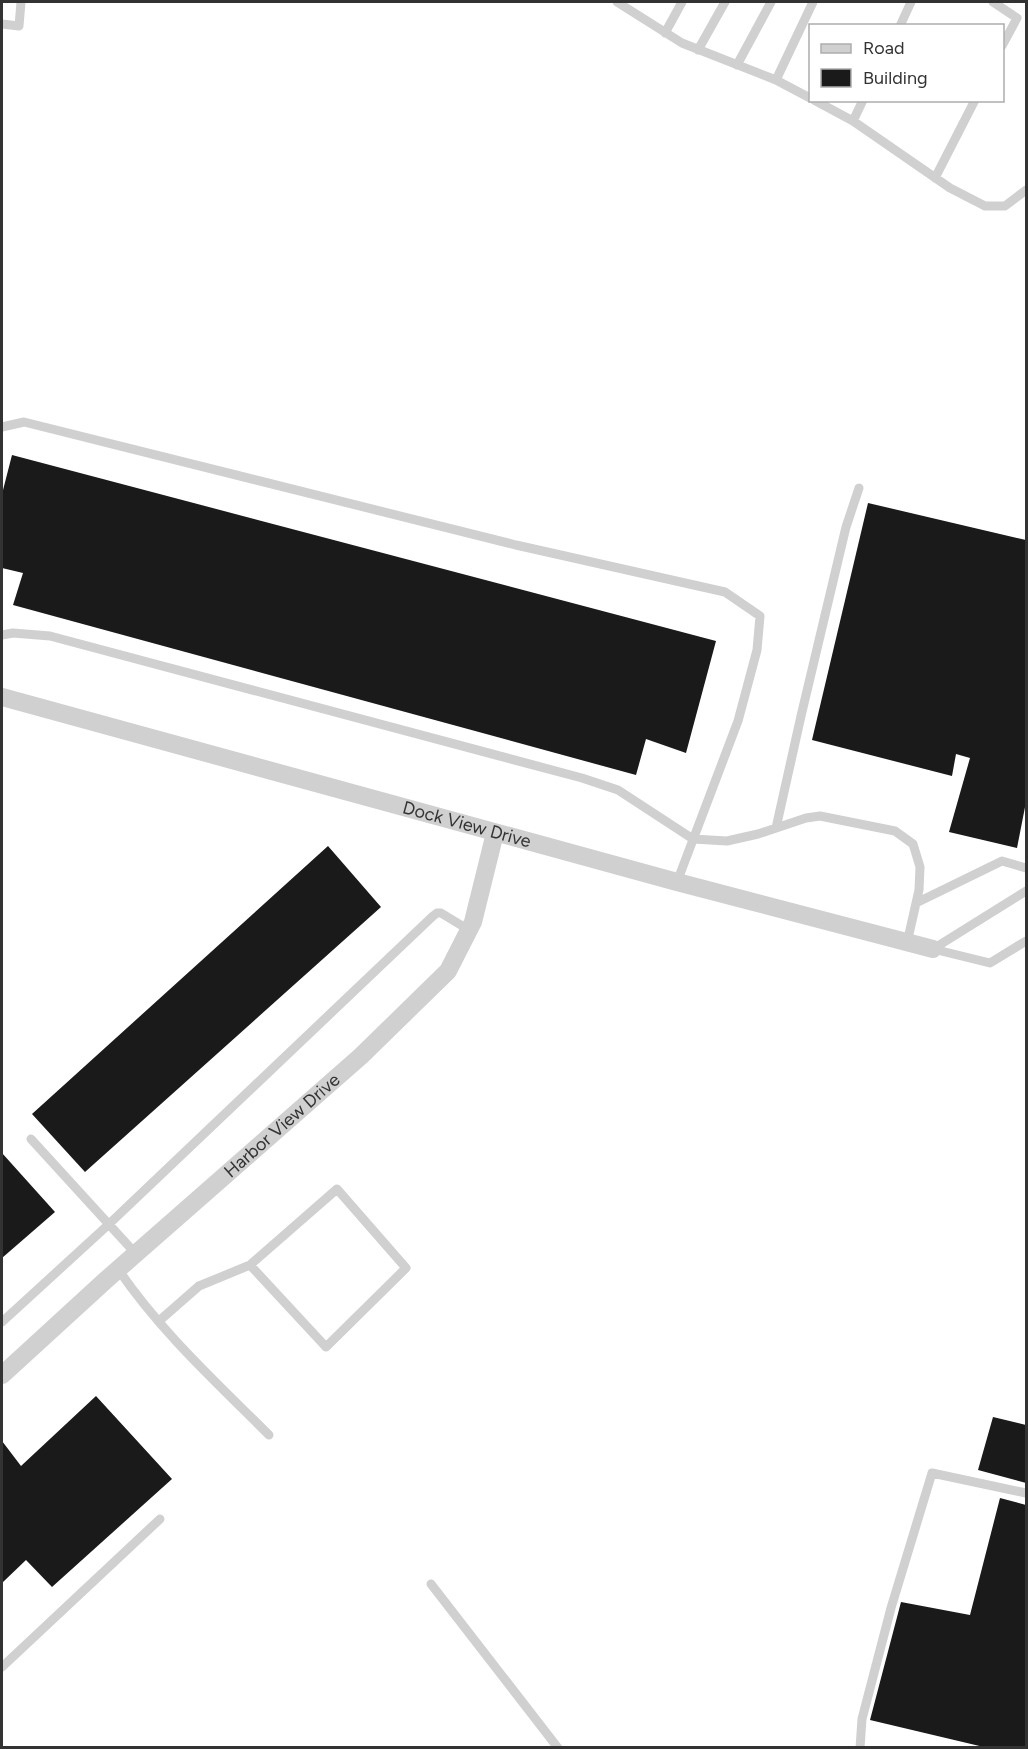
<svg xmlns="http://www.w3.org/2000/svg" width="1028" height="1749" font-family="Figtree,sans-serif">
	<rect width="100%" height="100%" fill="#fff"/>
	<!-- building -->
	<path fill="#1a1a1a" d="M12 455 716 641 686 753 646 739 636 775 13 605 23 573 2 568V494Z
		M868 503 1026 540V802L1017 848 949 832 970 758 956 754 952 776 812 740Z
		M328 846 381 907 85 1172 32 1114Z
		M2 1153 55 1212 2 1258Z
		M96 1396 172 1479 52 1587 26 1560 2 1583V1441L21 1466Z
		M993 1417 1026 1425V1483L978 1470Z
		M1000 1498 1026 1505V1748H988L870 1720 901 1602 970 1615Z"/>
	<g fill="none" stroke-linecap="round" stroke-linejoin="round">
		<!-- service -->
		<path stroke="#d0d0d0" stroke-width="9" d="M617 2 682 43 776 80
			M993 2 1017 18 1002 46
			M2 24 19 26 21 2
			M900 26 911 2
			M665 33 682 2
			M698 50 725 2
			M737 65 771 2
			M810 98 776 80 813 2
			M814 100 853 121 950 188 985 206H1005L1026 190
			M853 121 863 100
			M935 178 975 100
			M2 427 24 422 516 545 725 592 760 616 757 650 738 721 677 882
			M2 635 13 633 50 636 582 778 618 790 693 839 727 841 758 834 806 818 820 816 895 831 913 844 920 867 919 890 907 943
			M776 828 801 716 846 527 859 488
			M916 903 1002 861 1026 868
			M933 949 1026 891
			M933 949 990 963 1026 941
			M31 1139 136 1254
			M118 1269C160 1331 216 1382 269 1435
			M159 1321 199 1286 250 1265 337 1189 406 1268 326 1347 250 1265
			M2 1322 108 1225 433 916 437 913H441L469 930
			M431 1584 558 1748
			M2 1667 160 1519
			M860 1748 862 1719 891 1608 932 1473 1026 1493"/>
		<!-- minor -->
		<g stroke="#d0d0d0" stroke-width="18">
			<path id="s1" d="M2 697 677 882 933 949"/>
			<path id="s2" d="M2 1375 107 1279 361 1056 448 971 473 922 495 833"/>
		</g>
	</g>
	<g text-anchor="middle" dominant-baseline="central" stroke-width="6" stroke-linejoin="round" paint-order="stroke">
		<!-- street labels -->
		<g font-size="18" fill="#333" stroke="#fff">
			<text stroke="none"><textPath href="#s1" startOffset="482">Dock View Drive</textPath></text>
			<text stroke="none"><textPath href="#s2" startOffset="375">Harbor View Drive</textPath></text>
		</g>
	</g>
	<!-- border -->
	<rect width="1028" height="1749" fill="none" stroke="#333333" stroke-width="6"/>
	<!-- legend -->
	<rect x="809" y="24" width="195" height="78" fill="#ffffff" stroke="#adadad" stroke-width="1.5"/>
	<rect x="821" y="44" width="30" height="9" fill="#d0d0d0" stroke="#adadad" stroke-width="1.5"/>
	<text x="863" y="54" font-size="18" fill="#333333">Road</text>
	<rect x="821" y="69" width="30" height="18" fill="#1a1a1a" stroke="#adadad" stroke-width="1.5"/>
	<text x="863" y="84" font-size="18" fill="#333333">Building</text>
</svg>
